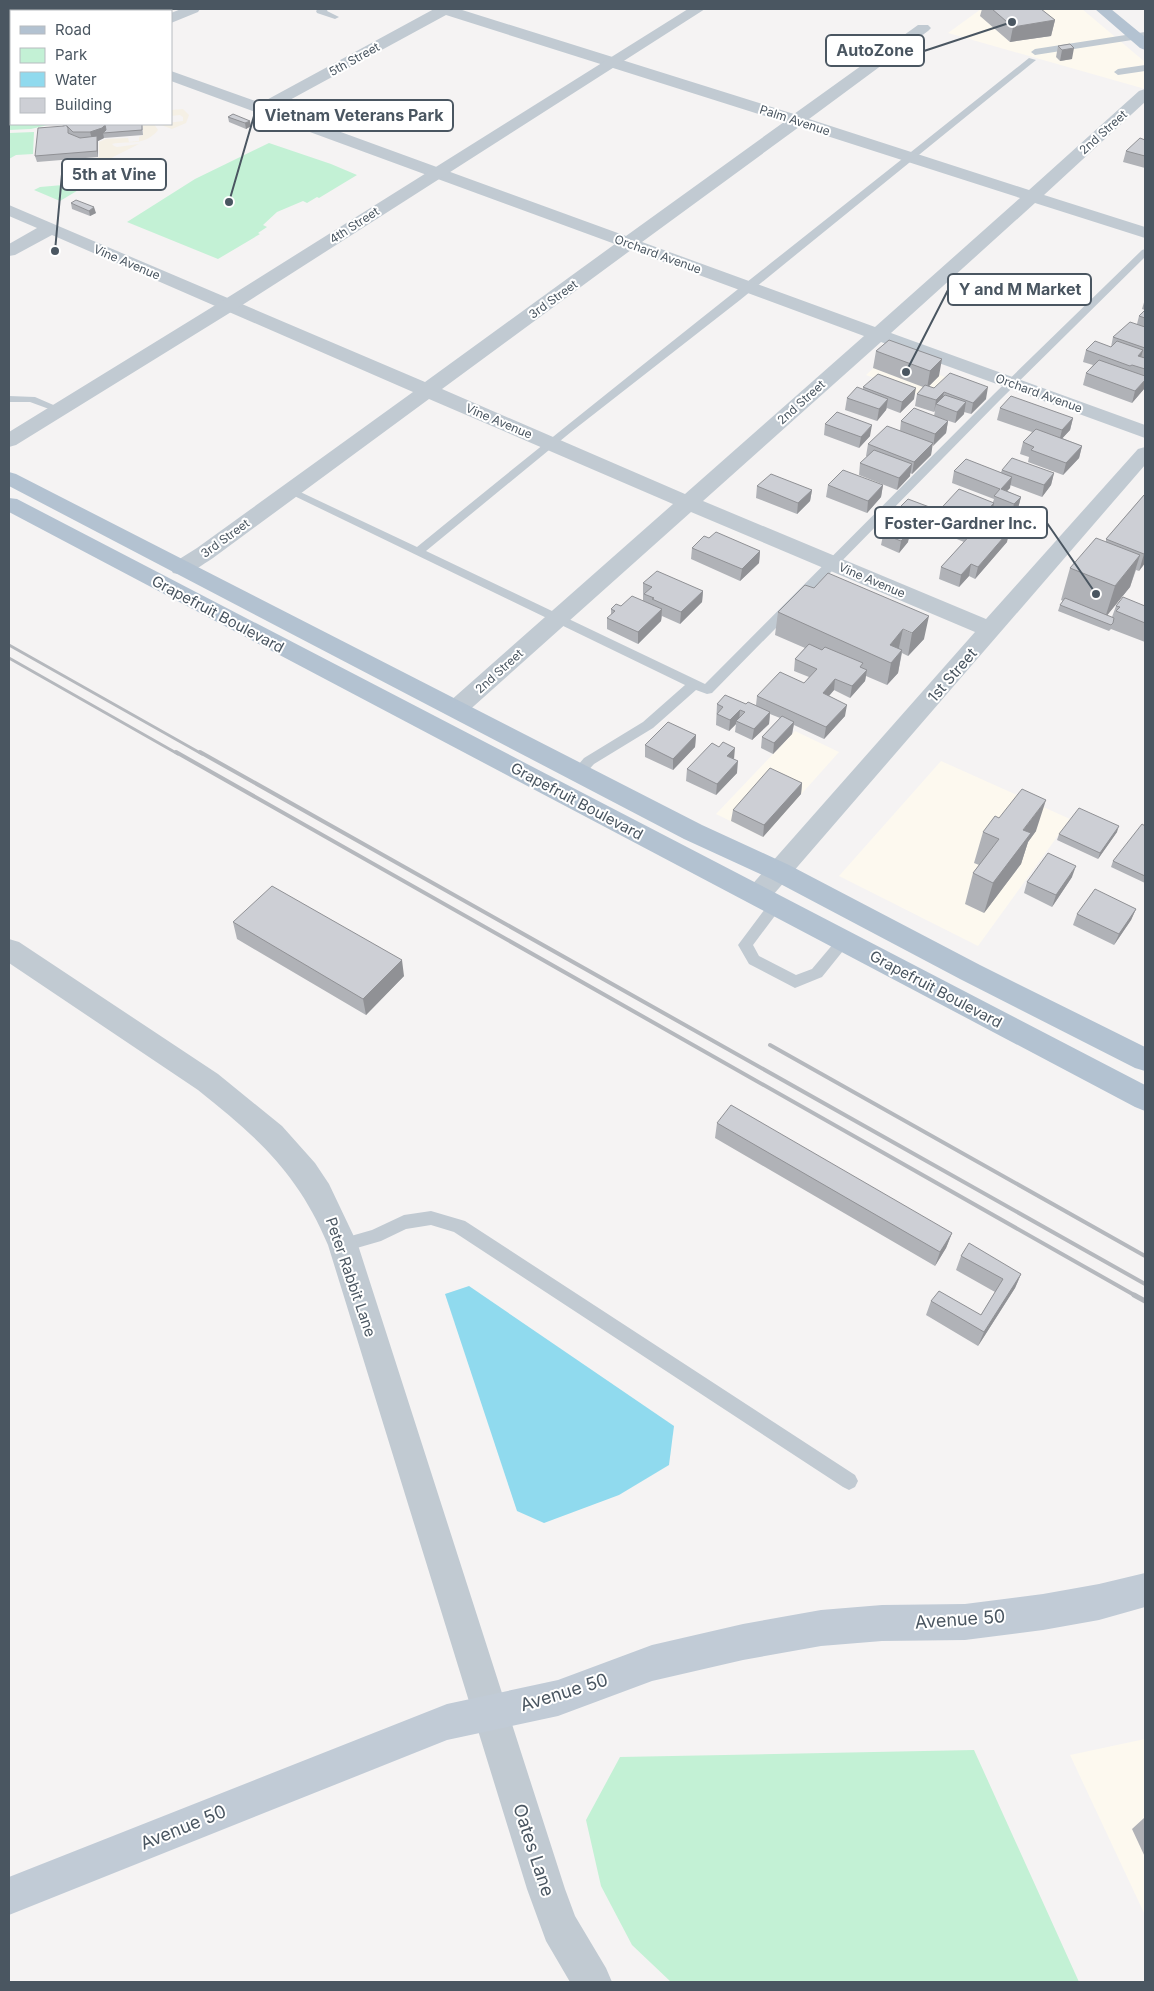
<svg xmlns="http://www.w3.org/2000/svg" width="1154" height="1991" font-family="Inter,sans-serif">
	<rect width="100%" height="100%" fill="#f5f3f3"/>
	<!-- commercial -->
	<path fill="#fdf9ef" d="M981 9H1082L1145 62V89L948 33Z
		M887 356 948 378 927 398 866 375Z
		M795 731 839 752 763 837 716 814Z
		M941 761 1070 819 978 946 839 876Z
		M1145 1739V1915L1070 1755Z"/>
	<!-- green -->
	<path fill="#c3f1d5" d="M11 119V124H52L31 129 9 130V121Z
		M34 132 33 154 16 155 9 159V133Z
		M269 143 331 164 357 175 319 198 317 197 307 203 303 201 277 212 263 225 267 227 258 233 260 234 218 259 127 222 195 179Z
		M74 184 75 186 80 185V189L60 201 34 190 40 187Z
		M974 1750 1079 1982H671L632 1945 601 1886 586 1820 620 1757Z"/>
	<!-- sand -->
	<path fill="#f5f0e5" d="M183 109 189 115 186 123 172 129 161 125 160 124 183 121V117L180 115 171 116V110Z
		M134 124H154L158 130C144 147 130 140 112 144L114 146 117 147 139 144 113 157 100 170 105 173 97 177 96 158 99 157V142L106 139 128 138 129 142 139 141V137L143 135V125L134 126Z"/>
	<!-- water -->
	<path fill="#90daee" d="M469 1286 674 1426 669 1465 619 1495 544 1523 517 1511 445 1294Z"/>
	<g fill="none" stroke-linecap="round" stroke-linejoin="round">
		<!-- service -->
		<path fill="#c1cad2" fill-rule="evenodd" d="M318 9H328L327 11 339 17 335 19 317 13 316 11Z
			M1145 32V38L1035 55 1031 52 1035 49Z
			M1029 58 1036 60 740 300 571 432 426 551 705 684 993 395 1142 250 1145 249V257L1001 399 712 693 707 694 696 690 653 728 594 764 584 775H574L572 772 584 758 643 722 685 685 284 491 290 488 294 489 417 547C619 382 825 221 1029 58Z
			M1145 65V71L1118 75 1114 72 1118 69Z
			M9 396 35 397 65 410 60 413 30 402H9Z
			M776 900 781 901 783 905 753 945 759 956 796 975 812 969 839 937 844 935 849 937 851 941 822 977 795 988 749 964 738 945 771 901Z
			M431 1211 465 1221 855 1475 858 1481 855 1487 849 1490 843 1487 454 1232 431 1225 406 1229 381 1241 343 1252 337 1250 335 1245 337 1240 372 1230 404 1215Z"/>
		<!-- minor -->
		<path fill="#c1cad2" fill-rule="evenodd" d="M181 9H200L198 12 171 23V13Z
			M434 9H459L794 114 918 25H928L931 28 928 31 809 119 1029 190 1139 91 1145 89V102L1044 195 1145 227V238L1035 203 891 333 1145 425V438L881 342 703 501 986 619 1138 449 1145 447V465L767 902 758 905 749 902 745 895 749 888 975 632 691 512 465 714 457 716 449 714 445 708 449 702 673 504 429 399 213 558C200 566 189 577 173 573L170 568 173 563 197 548 413 392 52 235 15 255 9 256V244L37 228 9 216V205L425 382 615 244 171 81V71L261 103ZM446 15 784 122 626 236 275 108ZM799 127 1020 198 875 327 642 242ZM631 250 864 336 685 494 442 389Z
			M9 10 12 11 11 21 9 20Z
			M11 94V104L9 105V95Z
			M9 939 19 942 218 1074 282 1126 315 1163 329 1184 358 1245 565 1889 575 1916 606 1968 612 1982H570L546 1941 527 1889 328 1245C298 1173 257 1137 198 1090L9 963Z"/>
		<!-- tertiary -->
		<path fill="#c1cad2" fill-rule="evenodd" d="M688 9H705L236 309 16 445 9 447V432L222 301Z"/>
		<!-- secondary -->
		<path fill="#c1cbd6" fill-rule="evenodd" d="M1145 1573V1607L1099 1620 1043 1630 965 1640 882 1641 821 1646 743 1660 652 1681 558 1716 447 1740 9 1915V1877L447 1704 558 1680 652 1645 743 1624 821 1610 882 1605 965 1604 1043 1594 1099 1584Z"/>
		<!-- primary -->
		<path fill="#b3c2d1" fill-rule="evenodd" d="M1095 9H1111L1145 37V50L1140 48Z
			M9 472 16 474 702 825 789 865 980 965 1145 1047V1071L1135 1068 960 979 771 879 684 839 9 486Z
			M9 498 17 499 1145 1085V1111L1135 1107 9 512Z"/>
		<!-- rail-far2 -->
		<path stroke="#b5b8bd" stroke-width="3" d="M9 645 202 754
			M9 658 178 754"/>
		<!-- rail-far1 -->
		<path stroke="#b5b8bd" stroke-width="4" d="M176 752 1136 1296
			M200 752 1145 1284
			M770 1045 1145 1256"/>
		<!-- rail -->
		<path stroke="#b5b8bd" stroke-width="5" d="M1134 1295 1145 1301"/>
	</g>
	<!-- wall -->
	<path fill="#b0b2b7" d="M32 9H163L158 11H39Z
		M982 9H1041L1055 20 1051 36 1010 42 980 16Z
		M1058 46 1072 59 1060 61 1056 57Z
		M233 114 251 126 246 129 229 122 228 117Z
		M62 124H142L143 135 104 138 98 141V157L37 162 35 156 63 126Z
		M1145 140V168L1123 162 1126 151Z
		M116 177 117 182 105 189 93 184 91 178Z
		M71 203 96 213 90 216 72 209Z
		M1145 299V386L1144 389 1132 403 1083 385 1086 373 1093 365 1083 362 1086 350 1111 347 1113 337 1137 324 1139 316 1145 310 1142 309Z
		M889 340 939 376 929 386 934 388 986 399 971 414 964 412V414L955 423 934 416 935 411 934 412 915 406 917 394 923 387 873 368 876 351Z
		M863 387 914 399 900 413 887 408 886 410 877 421 845 410 847 398 863 389Z
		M1000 408 1073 418 1070 430 1062 438 1082 446 1079 458 1063 475 1028 462 1029 457 1020 454 1023 442 1032 432 997 420Z
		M901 421H948L946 433 932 445 931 455 912 474 910 473V476L897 490 859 475 860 463 867 457 866 456 868 444 900 431Z
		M825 424 870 436 859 448 824 435Z
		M1002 470 1054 473 1051 485 1042 497 1010 485V488L1007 491 1021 497 1018 508 1011 515 993 508 992 514 986 521 1007 542 975 579 969 576 959 587 939 579 941 567 964 542 930 528 933 517 993 502 994 499 952 483 954 471 1001 472Z
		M828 485H883L881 497 867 513 826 497Z
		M757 486 812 490 810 501 797 514 756 498Z
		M1144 495 1145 563 1139 571 1136 570 1130 587 1107 615 1112 617 1116 606H1145V642L1111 629 1109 631 1058 611 1060 605 1063 601 1061 600 1070 568 1106 542V539Z
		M932 508 930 520 919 532 908 527 907 529 908 542 899 553 881 545 886 521Z
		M709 538 760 551 759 563 740 581 691 559 692 548Z
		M643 583 703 591 702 602 680 624 662 616 661 621 638 644 607 629V618L611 615V609L621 606 643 601Z
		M805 585 924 639 908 656 902 653 898 673 887 685 866 676 865 681 850 698 834 690 829 696 845 716 824 739 794 725 792 734 773 754 761 748 762 737 780 718 770 714 769 724 752 740 735 732 736 724 729 731 716 725 717 704H746L756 705 757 696 804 683 809 677 794 671 795 659 805 648 775 635 778 612Z
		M696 735 695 747 673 770 645 757V745Z
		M734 759 737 773 716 795 686 781 687 769Z
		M802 783 801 794 763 837 731 821 733 810Z
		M1145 826V883L1111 867 1113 861Z
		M1036 831 1028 842 1021 864 984 913 965 904 973 873 979 865 974 863 983 832Z
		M1117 832 1098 859 1057 840 1059 834Z
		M1072 877 1052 907 1024 893 1027 882Z
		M1136 909 1131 920 1114 945 1073 925 1077 914Z
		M233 922 404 976 366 1015 237 939Z
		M717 1123 952 1233 946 1248 935 1266 715 1138Z
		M961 1256 1021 1274 1015 1288 978 1346 926 1315 931 1301 981 1315 995 1292 956 1270Z
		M1144 1818H1145V1857L1132 1829Z"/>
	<!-- shaded-wall -->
	<path fill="#909195" d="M136 9H138V11H131Z
		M148 9H163L158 11H149Z
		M1055 20 1051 36 1010 42 1013 27Z
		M1074 48 1072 59 1060 61 1062 50Z
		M250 121 251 126 246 129 245 123Z
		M105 124 107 130 103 133 104 138 98 141V157L97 151 93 143 90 132Z
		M116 177 117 182 105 189 104 183Z
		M94 207 96 213 90 216 89 211Z
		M1143 350 1140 361 1138 356Z
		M942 359 939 376 927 388 930 371Z
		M1145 380 1144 389 1132 403 1135 391Z
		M988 387 986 399 971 414 973 403Z
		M916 388 914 399 900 413 902 402Z
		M944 392 942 403 936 404 934 412 936 400Z
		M888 399 886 410 877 421 879 409Z
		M966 402 964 414 955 423 957 412Z
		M1073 418 1070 430 1059 442 1062 430Z
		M948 421 946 433 933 446 935 434Z
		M872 425 870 436 859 448 861 437Z
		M933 443 931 455 912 474 914 462Z
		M1082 446 1079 458 1063 475 1066 463Z
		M912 464 910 476 897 490 899 478Z
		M1054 473 1051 485 1042 497 1044 485Z
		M1012 477 1010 488 1000 498 1001 489Z
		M883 485 881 497 867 513 868 501Z
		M812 490 810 501 797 514 798 503Z
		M1021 497 1018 508 1011 515 1014 504Z
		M994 503 992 514 966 543 968 531Z
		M932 508 930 520 919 532 921 520Z
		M911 516 908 527 898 538 900 526Z
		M1010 530 1007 542 975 579 978 567Z
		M911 531 908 542 899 553 901 541Z
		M760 551 759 563 740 581 742 569Z
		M1145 553V563L1139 571 1144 554Z
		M1140 555 1130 587 1105 618 1115 586Z
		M971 564 969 576 959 587 961 575Z
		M703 591 702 602 680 624 681 612Z
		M662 609 661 621 638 644V632Z
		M929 616 924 639 908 656 912 633Z
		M903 629 898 652 890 645Z
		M902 650 898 673 887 685 891 663Z
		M867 670 865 681 850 698 852 686Z
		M835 679 834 690 821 705 823 693Z
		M847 705 845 716 824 739 826 727Z
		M740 710 739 722 736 721V724L729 731 730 720Z
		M770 712 769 724 752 740 754 729Z
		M794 722 792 734 773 754 774 743Z
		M696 735 695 747 673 770V759Z
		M735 748 734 759 727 756Z
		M738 761 737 773 716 795 717 784Z
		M802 783 801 794 763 837 764 825Z
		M1046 800 1036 831 1028 842 1021 864 984 913 993 883 1023 830Z
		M1119 826 1117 832 1098 859 1100 853Z
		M1076 866 1072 877 1052 907 1056 895Z
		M1136 909 1131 920 1114 945 1119 934Z
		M402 960 404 976 366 1015 363 999Z
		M952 1233 946 1248 935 1266 940 1252Z
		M1021 1274 1015 1288 978 1346 984 1332Z"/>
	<!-- building -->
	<path fill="#cdcfd5" stroke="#909195" d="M72 9H119L124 11H80Z
		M119 9H136L131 11H124Z
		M992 9H1041L1055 20 1013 27Z
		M1070 44 1074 48 1062 50 1058 46Z
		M233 114 250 121 245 123 228 117Z
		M63 124H67L66 125 68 128V133L80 138 97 136V151L35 156 38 128 64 126 66 125Z
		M67 124H105V125L102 128 90 132H73L66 125Z
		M105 124H142V130L103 133 106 130Z
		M1140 138 1145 140V156L1126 151Z
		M76 200 94 207 89 211 71 203Z
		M1145 310V318L1139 316Z
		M1130 322 1145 327V348L1113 337Z
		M889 340 942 359 930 371 876 351Z
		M1095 341 1111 347 1117 341 1143 350 1138 356 1145 358V369L1132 365 1130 366 1086 350Z
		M1099 360 1145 376V380L1135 391 1086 373Z
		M950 373 988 387 973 403 944 392 936 400 917 394 925 385 934 388Z
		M878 374 916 388 902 402 863 387Z
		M857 387 888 399 879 409 847 398Z
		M945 395 966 402 957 412 936 404Z
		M1011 396 1073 418 1062 430 1000 408Z
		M914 408 948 421 935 434 901 421Z
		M837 412 872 425 861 437 825 424Z
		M887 426 933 443 914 462 868 444Z
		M1036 429 1082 446 1066 463 1031 450 1034 447 1023 442Z
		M874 450 912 464 899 478 860 463Z
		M1012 458 1054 473 1044 485 1002 470Z
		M966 459 1012 477 1001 489 1021 497 1014 504 994 496 1000 489 954 471Z
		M843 470 883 485 868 501 828 485Z
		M771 474 812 490 798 503 757 486Z
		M959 489 994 503 968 531 933 517Z
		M1144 495 1145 496V553L1144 554 1106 539Z
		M908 499 932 508 921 520 911 516 900 526 911 531 901 541 883 534 892 524 886 521Z
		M984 520 1010 530 978 567 971 564 961 575 941 567Z
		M716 532 760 551 742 569 692 548 704 536 709 538Z
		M1096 538 1140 555 1115 586 1070 568Z
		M657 571 703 591 681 612 652 599 654 598 644 594 652 587 643 583Z
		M828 573 929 616 912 633 903 629 890 645 902 650 891 663 778 612 805 585 814 588Z
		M632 596 662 609 638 632 607 618 615 611 611 609 616 604 621 606Z
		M1123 597 1145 606V623L1116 611 1120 607 1116 606Z
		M1065 598 1114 618 1113 623 1111 625 1060 605Z
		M809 644 822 650 825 647 863 663 860 667 867 670 852 686 835 679 823 693 847 705 826 727 757 696 780 672 804 683 817 669 795 659Z
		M725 695 746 704 748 702 770 712 754 729 736 721 745 712 740 710 730 720 717 714 723 707 717 704Z
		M782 716 794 722 774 743 762 737Z
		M668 722 696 735 673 759 645 745Z
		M723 742 735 748 727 756 738 761 717 784 687 769 712 743 719 747Z
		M770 768 802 783 764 825 733 810Z
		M1022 789 1046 800 1023 830 1031 833 993 883 973 873 999 839 983 832 995 816 999 818Z
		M1079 808 1119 826 1100 853 1059 834Z
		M1142 824 1145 826V876L1113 861Z
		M1048 853 1076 866 1056 895 1027 882Z
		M272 886 402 960 363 999 233 922Z
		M1095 889 1136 909 1119 934 1077 914Z
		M731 1105 952 1233 940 1252 717 1123Z
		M969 1243 1021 1274 984 1332 931 1301 939 1291 981 1315 1003 1279 961 1256Z"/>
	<g text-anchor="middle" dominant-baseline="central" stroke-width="4" stroke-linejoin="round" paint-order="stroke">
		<!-- far-street labels -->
		<g font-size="12" fill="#4a5661" stroke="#fff">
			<text transform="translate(354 59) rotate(-29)">5th Street</text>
			<text transform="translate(795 120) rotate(18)">Palm Avenue</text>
			<text transform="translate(1103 132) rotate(-42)">2nd Street</text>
			<text transform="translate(354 225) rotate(-33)">4th Street</text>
			<text transform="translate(658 254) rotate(20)">Orchard Avenue</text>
			<text transform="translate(127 262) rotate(23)">Vine Avenue</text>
			<text transform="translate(553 299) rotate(-36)">3rd Street</text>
			<text transform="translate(1039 393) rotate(20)">Orchard Avenue</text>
			<text transform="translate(801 402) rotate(-42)">2nd Street</text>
			<text transform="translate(499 421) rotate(23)">Vine Avenue</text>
			<text transform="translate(225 538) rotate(-36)">3rd Street</text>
			<text transform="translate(872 580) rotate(23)">Vine Avenue</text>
			<text transform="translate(499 671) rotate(-42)">2nd Street</text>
		</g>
		<!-- street labels -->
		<g font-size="15" fill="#4a5661" stroke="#fff">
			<text transform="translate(218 614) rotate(28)">Grapefruit Boulevard</text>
			<text transform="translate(952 675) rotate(-49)">1st Street</text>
			<text transform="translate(577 801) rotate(28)">Grapefruit Boulevard</text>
			<text transform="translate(936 989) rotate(28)">Grapefruit Boulevard</text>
			<text transform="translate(351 1277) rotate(71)">Peter Rabbit Lane</text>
		</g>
		<!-- near-street labels -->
		<g font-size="18" fill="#4a5661" stroke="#fff">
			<text transform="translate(960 1619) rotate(-4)">Avenue 50</text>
			<text transform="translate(564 1692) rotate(-17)">Avenue 50</text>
			<text transform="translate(183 1827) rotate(-22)">Avenue 50</text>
			<text transform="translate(534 1850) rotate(72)">Oates Lane</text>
		</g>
	</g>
	<!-- callouts -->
	<path fill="none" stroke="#4a5661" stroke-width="2" d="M1012 22L924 51M229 202L254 116M55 251L62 174M906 372L948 290M1096 594L1047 523"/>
	<g fill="#4a5661" stroke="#fff" stroke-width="2">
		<circle cx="1012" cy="22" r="5"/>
		<circle cx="229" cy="202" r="5"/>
		<circle cx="55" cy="251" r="5"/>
		<circle cx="906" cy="372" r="5"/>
		<circle cx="1096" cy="594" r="5"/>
	</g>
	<g fill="#fff" stroke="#4a5661" stroke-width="2">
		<rect x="826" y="35" width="98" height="31" rx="5"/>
		<rect x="254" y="100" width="199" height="31" rx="5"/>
		<rect x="62" y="159" width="104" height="31" rx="5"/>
		<rect x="948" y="274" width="143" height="31" rx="5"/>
		<rect x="875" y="507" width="172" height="31" rx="5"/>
	</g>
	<g font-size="16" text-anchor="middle" font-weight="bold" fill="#4a5661">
		<text x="875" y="56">AutoZone</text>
		<text x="354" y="121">Vietnam Veterans Park</text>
		<text x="114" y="180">5th at Vine</text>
		<text x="1020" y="295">Y and M Market</text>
		<text x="961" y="529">Foster-Gardner Inc.</text>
	</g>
	<!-- border -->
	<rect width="1154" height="1991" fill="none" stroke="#4a5661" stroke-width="20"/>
	<!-- legend -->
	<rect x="10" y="10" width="162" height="115" fill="#ffffff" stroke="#b7bbc0"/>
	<rect x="20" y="26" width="25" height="8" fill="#b3c2d1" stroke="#b7bbc0"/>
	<text x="55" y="35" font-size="15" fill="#4a5661">Road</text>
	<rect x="20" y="48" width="25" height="15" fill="#c3f1d5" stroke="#b7bbc0"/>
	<text x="55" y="60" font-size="15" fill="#4a5661">Park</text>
	<rect x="20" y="72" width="25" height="15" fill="#90daee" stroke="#b7bbc0"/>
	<text x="55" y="85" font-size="15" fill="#4a5661">Water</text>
	<rect x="20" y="98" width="25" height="15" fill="#cdcfd5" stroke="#b7bbc0"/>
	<text x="55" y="110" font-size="15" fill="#4a5661">Building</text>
</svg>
